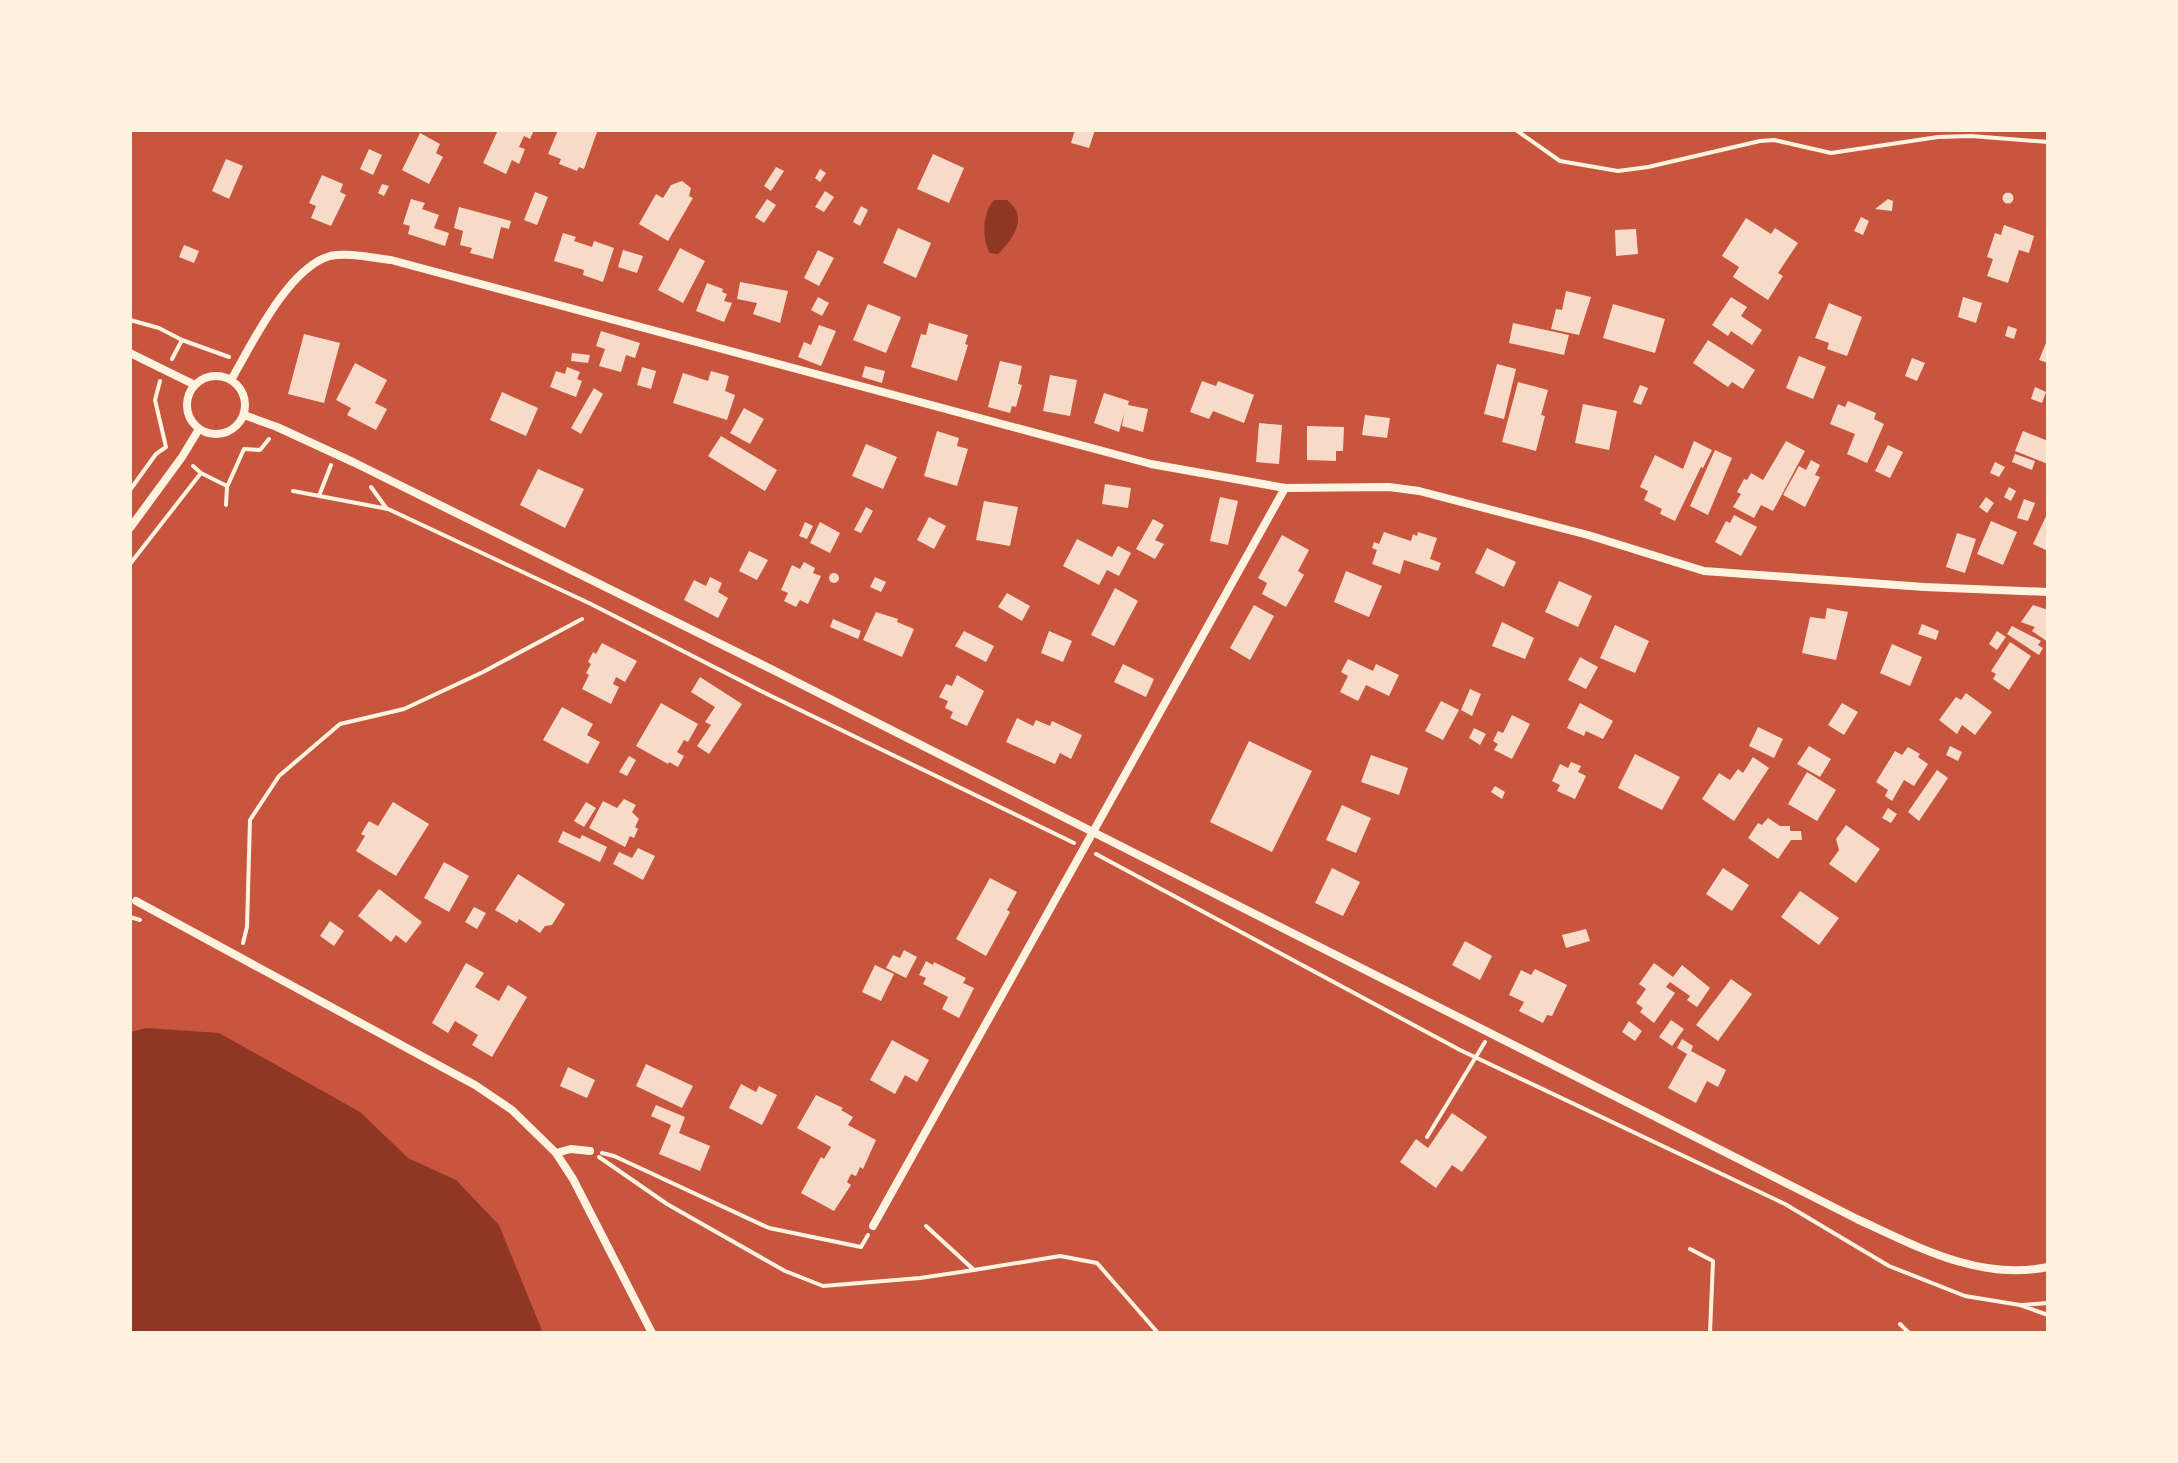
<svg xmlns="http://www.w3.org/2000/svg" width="2178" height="1463" font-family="Inter,sans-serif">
	<rect width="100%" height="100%" fill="#c8553d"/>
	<!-- water -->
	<path fill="#8f3625" d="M994 200H1007C1029 217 1014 238 998 254L990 253C981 238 983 212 994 200Z
		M146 1028 219 1033 360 1112 408 1158 456 1180 499 1225 543 1333H130V1032Z"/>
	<!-- building -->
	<path fill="#f7dbc8" d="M498 130H534L530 139 524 136 519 147 525 149 519 164 512 160 506 174 483 163Z
		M558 130 597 132 584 169 579 167 577 171 559 164 561 159 548 154Z
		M1075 130H1095L1089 148 1071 143Z
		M420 133 440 144 436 153 443 157 429 184 402 170Z
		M369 149 382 155 373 175 360 169Z
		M933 154 964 168 949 203 917 189Z
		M226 159 243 166 229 199 212 191Z
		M776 167 784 171 771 191 764 186Z
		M820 169 826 173 820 182 815 178Z
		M322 175 343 184 340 192 346 195 331 226 311 218 316 206 309 203Z
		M682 181 691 188 689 196 693 198 668 241 639 224 656 194 663 198 671 185Z
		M382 184 389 186 384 196 378 193Z
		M825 191 834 197 824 212 815 207Z
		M535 192 548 197 537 225 524 220Z
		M2002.5 198a5.5 5.5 0 1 1 11 0a5.5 5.5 0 1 1-11 0Z
		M411 199 425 203 422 209 439 215 434 228 449 233 445 246 408 234 410 226 403 224Z
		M767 199 776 205 764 223 755 217Z
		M1888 199 1893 201 1892 211 1875 209Z
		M861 206 868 210 860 226 853 222Z
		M459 207 511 221 509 229 501 227 493 259 470 253 472 248 460 245 463 231 454 228Z
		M1861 217 1869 221 1863 235 1854 231Z
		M1746 218 1771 234 1775 228 1798 243 1778 273 1783 276 1768 300 1733 277 1739 267 1722 256Z
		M2004 225 2034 236 2029 253 2019 250 2008 283 1987 276 1993 259 1987 257 1995 233 2001 235Z
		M898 228 931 243 916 278 883 263Z
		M1636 229 1638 254 1616 256 1615 230Z
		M563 233 576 237 574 241 592 247 594 241 614 248 603 282 583 275 584 270 554 261Z
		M184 245 199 251 194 263 179 257Z
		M680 248 705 261 683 303 658 290Z
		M623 250 643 256 637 273 618 267Z
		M818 250 834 258 819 286 804 278Z
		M740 282 788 291 780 323 753 314 757 303 737 299Z
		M707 283 723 289 722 292 727 294 724 301 732 303 724 322 696 311Z
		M1566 291 1591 297 1579 335 1551 329 1556 309 1562 310Z
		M818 297 829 303 822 316 811 310Z
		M1731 297 1747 307 1741 316 1762 330 1752 345 1731 331 1728 336 1712 325Z
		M1963 297 1982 303 1976 323 1958 317Z
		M1829 303 1862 317 1847 356 1827 349 1829 343 1815 338Z
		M868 304 901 317 886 353 853 340Z
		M1613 304 1665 319 1655 353 1603 338Z
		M929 323 968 335 965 344 968 345 957 381 911 367 921 334 926 335Z
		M1513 323 1569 335 1564 355 1509 343Z
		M819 325 836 331 821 366 798 357 804 342 811 345Z
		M2008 326 2017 329 2014 339 2005 336Z
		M601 331 640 343 635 358 626 355 621 372 599 366 605 349 596 346Z
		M304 334 340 343 324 403 288 394Z
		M2048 338V363L2039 360Z
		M1708 340 1755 370 1743 389 1732 382 1728 387 1693 363Z
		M572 353 590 355 588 363 571 361Z
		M1799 356 1826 367 1813 399 1786 388Z
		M1912 358 1925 363 1917 381 1905 376Z
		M1000 361 1022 366 1018 384 1022 385 1016 407 1012 406 1010 413 988 407Z
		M355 363 387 380 375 403 387 409 376 430 347 415 351 408 336 400Z
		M1497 364 1516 369 1504 419 1484 414Z
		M865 366 885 371 882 383 862 377Z
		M567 367 580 372 577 379 582 381 576 397 550 387 556 371 565 374Z
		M642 367 656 371 651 389 637 385Z
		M711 371 729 376 725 391 735 395 727 420 673 403 683 373 708 381Z
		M1050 375 1077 380 1070 416 1043 411Z
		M1202 381 1216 386 1218 381 1254 395 1244 423 1213 411 1209 419 1190 412Z
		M1518 382 1548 390 1541 415 1545 416 1536 451 1502 442Z
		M1640 385 1648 388 1641 405 1633 402Z
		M2035 387 2046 392 2042 403 2031 399Z
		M594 388 603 394 581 434 571 428Z
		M502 392 538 408 526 436 490 420Z
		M1104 393 1129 401 1128 405 1148 409 1143 432 1122 426 1124 414 1119 432 1094 423Z
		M1848 401 1876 413 1874 419 1884 424 1867 463 1847 454 1855 434 1830 424 1838 404 1845 407Z
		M1583 404 1617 411 1609 450 1575 443Z
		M744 408 764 419 750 444 730 433Z
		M1365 415 1390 418 1387 438 1362 435Z
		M1259 423 1282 425 1279 464 1256 462Z
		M1307 426 1344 427 1343 451H1336V461L1307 460Z
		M937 431 959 438 957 446 968 449 957 486 924 476Z
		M2023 431 2048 441V464L2015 451Z
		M721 436 777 470 765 491 708 456Z
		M1694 441 1712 450 1703 468 1701 467 1675 521 1660 514 1662 509 1644 500 1648 491 1640 487 1655 455 1683 469Z
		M1786 441 1805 451 1773 511 1761 505 1754 518 1733 507 1741 494 1737 492 1744 479 1747 480 1751 473 1763 480Z
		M866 444 897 457 883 489 852 476Z
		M1888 445 1903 452 1890 478 1875 471Z
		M1715 450 1732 458 1708 515 1690 506Z
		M2015 454 2035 461 2032 470 2012 462Z
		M1811 460 1820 465 1815 475 1820 477 1805 507 1783 495 1799 466 1806 470Z
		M1995 462 2005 467 1999 477 1990 473Z
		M538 469 584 489 565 528 520 505Z
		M1105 484 1131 488 1128 508 1102 504Z
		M2009 487 2016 491 2011 501 2004 497Z
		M1220 497 1238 501 1228 545 1210 541Z
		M1986 497 1994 503 1987 513 1979 507Z
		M2024 499 2035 503 2028 521 2017 518Z
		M984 501 1018 507 1010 546 976 540Z
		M866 507 873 511 861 533 854 530Z
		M2048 512V551L2033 544Z
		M1734 515 1757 527 1741 556 1715 542 1726 521 1730 523Z
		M929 517 946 526 934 549 917 540Z
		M1153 519 1164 525 1155 540 1164 544 1155 559 1136 549Z
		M1991 521 2017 532 2003 565 1977 554Z
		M805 522 813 526 807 539 799 536Z
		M820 522 840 533 830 553 810 543Z
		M1384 532 1411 541 1413 534 1417 536 1418 532 1437 538 1430 559 1441 563 1438 571 1404 560 1400 574 1372 564 1377 550 1372 548 1374 542 1379 544Z
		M1957 533 1976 539 1965 573 1946 567Z
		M1282 535 1309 550 1298 571 1304 575 1286 607 1262 594 1267 583 1258 578Z
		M1077 539 1112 557 1118 546 1131 553 1119 576 1107 570 1099 585 1063 566Z
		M1487 548 1516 562 1504 587 1475 573Z
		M749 551 768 560 757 580 739 571Z
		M804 562 815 568 813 573 821 576 808 604 800 600 796 607 784 601 788 593 781 590 792 565 800 569Z
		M1346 571 1382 586 1369 617 1334 602Z
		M829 578a5 5 0 1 1 10 0a5 5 0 1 1-10 0Z
		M710 577 722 583 718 592 728 598 718 618 684 600 694 580 706 586Z
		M875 577 886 582 881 592 870 587Z
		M1559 581 1592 596 1578 627 1545 612Z
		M1115 588 1138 601 1114 646 1091 635Z
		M1007 593 1030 606 1022 621 998 607Z
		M1254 605 1274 616 1250 660 1230 648Z
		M2033 605 2048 610V642L2032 631 2035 627 2021 622Z
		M1827 608 1848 612 1836 660 1802 653 1810 617 1825 619Z
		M876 612 898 619 897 622 914 629 902 657 863 640Z
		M833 619 861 631 858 639 830 627Z
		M1502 622 1534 638 1525 659 1492 646Z
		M1922 624 1939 631 1936 640 1918 634Z
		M1615 625 1649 641 1635 673 1600 658Z
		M2012 626 2041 641 2038 645 2043 648 2039 655 2007 634Z
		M964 631 994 646 986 662 955 646Z
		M1049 631 1072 641 1063 662 1041 653Z
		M1997 631 2006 637 1997 650 1989 644Z
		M2010 642 2031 656 2009 690 1993 679 1996 674 1991 671Z
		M602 643 637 661 625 682 616 677 613 684 619 687 611 704 582 689 589 675 586 673 591 664 588 662 593 652 596 654Z
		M1892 644 1922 657 1910 686 1880 673Z
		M1580 657 1598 667 1586 689 1568 680Z
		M1348 659 1373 671 1376 664 1399 675 1389 696 1366 685 1358 701 1340 692 1348 676 1341 672Z
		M1123 664 1154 679 1146 697 1114 682Z
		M957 675 984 691 967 726 950 718 953 712 945 708 948 701 939 697 946 684 952 686Z
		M700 677 742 704 709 754 697 746 711 725 705 722 715 707 691 692Z
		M1470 689 1481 694 1472 716 1461 710Z
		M1966 693 1992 712 1975 735 1962 725 1957 734 1939 720 1956 697 1961 700Z
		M1441 701 1459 710 1443 740 1425 731Z
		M661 703 698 724 688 742 684 740 677 752 684 756 678 767 669 762 668 764 636 746Z
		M1580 703 1613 721 1603 739 1586 731 1584 736 1567 728Z
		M1842 703 1858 712 1844 735 1828 725Z
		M562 707 593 724 587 735 600 742 588 764 543 740Z
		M1512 715 1530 724 1512 759 1494 750 1498 744 1493 741 1498 731 1503 733Z
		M1017 718 1033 726 1036 720 1050 726 1052 721 1082 735 1071 759 1060 753 1055 764 1006 742Z
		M1758 727 1783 739 1774 758 1749 746Z
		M1474 728 1486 734 1480 745 1469 738Z
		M1249 741 1312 771 1272 852 1210 822Z
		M1809 746 1831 759 1820 777 1797 764Z
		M1950 746 1962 752 1958 761 1946 755Z
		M1908 747 1920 754 1918 757 1928 764 1914 786 1904 780 1892 801 1885 796 1888 790 1876 782 1895 751 1902 755Z
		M1635 754 1680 777 1662 810 1618 788Z
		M1371 755 1408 768 1399 795 1361 782Z
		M629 756 636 760 627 776 619 772Z
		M1753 757 1769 768 1734 821 1702 799 1719 773 1730 780 1738 769 1743 773Z
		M1571 762 1581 766 1578 772 1586 776 1575 799 1557 791 1560 785 1552 781 1560 764 1568 768Z
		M1937 770 1948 778 1919 821 1908 812Z
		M1807 772 1836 790 1817 821 1788 804Z
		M1495 786 1505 792 1502 799 1491 792Z
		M624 799 636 805 632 812 639 819 635 827 638 829 634 838 630 836 625 847 589 828 603 801 617 808Z
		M393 802 429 824 396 876 356 851 365 836 361 834 369 821 378 826Z
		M586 802 596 808 584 827 574 821Z
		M1342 805 1371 818 1356 853 1326 840Z
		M1888 808 1897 814 1891 823 1882 818Z
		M1768 818 1780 826H1790V831H1801L1802 840H1791L1778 859 1748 838 1758 823 1762 825Z
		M1846 825 1880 849 1856 883 1829 864 1839 850 1836 839Z
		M563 831 580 839 582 835 607 847 600 862 558 842Z
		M638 848 655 856 643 880 613 864 619 852 632 858Z
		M444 862 469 876 449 912 424 898Z
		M1332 868 1360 882 1343 916 1315 903Z
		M1723 868 1749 885 1732 911 1706 894Z
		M518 874 565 904 552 925 545 926 540 933 519 919 517 923 495 910Z
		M990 878 1017 892 1007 910 1010 912 986 956 956 939Z
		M379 889 422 922 406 943 396 935 391 942 358 916Z
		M1800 891 1839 918 1819 945 1781 917Z
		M474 907 486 913 477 929 465 922Z
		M330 921 344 931 334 946 320 936Z
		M1586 929 1590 941 1566 948 1562 935Z
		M1465 941 1492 956 1480 980 1452 965Z
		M904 950 917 957 906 978 886 968 893 955 900 958Z
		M926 961 933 965 934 962 966 978 963 983 974 988 959 1018 942 1009 948 997 923 984 926 978 919 975Z
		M466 963 484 973 475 987 499 1001 508 985 527 997 492 1057 472 1045 478 1035 455 1021 448 1033 432 1023Z
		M1654 963 1673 977 1682 965 1710 988 1697 1007 1687 1000 1690 996 1670 982 1666 987 1675 993 1654 1023 1640 1012 1643 1008 1636 1003 1646 989 1639 984Z
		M875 965 894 974 881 1001 862 992Z
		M1535 969 1567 985 1552 1016 1547 1015 1543 1023 1519 1011 1524 1002 1509 995 1521 970 1531 975Z
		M1731 979 1752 994 1718 1041 1696 1025Z
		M1671 1020 1684 1029 1672 1046 1659 1037Z
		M1629 1021 1642 1031 1635 1041 1622 1032Z
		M1682 1039 1693 1046 1691 1051 1726 1070 1718 1087 1707 1081 1696 1103 1668 1088 1687 1054 1677 1048Z
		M892 1040 929 1060 917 1082 905 1075 895 1094 870 1080Z
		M646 1064 693 1086 682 1108 636 1086Z
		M568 1067 595 1080 587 1098 560 1086Z
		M741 1084 756 1092 759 1086 777 1095 762 1125 729 1108Z
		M816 1095 843 1108 841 1110 853 1117 848 1125 876 1140 863 1169 860 1167 856 1176 851 1174 847 1182 851 1185 834 1211 801 1193 821 1157 824 1159 831 1147 797 1128Z
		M656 1105 685 1117 679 1133 710 1146 700 1171 659 1154 671 1125 651 1116Z
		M1452 1113 1487 1137 1462 1172 1452 1165 1436 1188 1400 1162 1416 1139 1428 1148Z"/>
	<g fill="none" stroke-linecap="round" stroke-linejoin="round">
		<!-- path -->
		<path stroke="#fff3e0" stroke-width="4" d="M1516 130 1560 161 1618 171 1648 167 1760 141 1774 140 1831 153 1938 137 1971 136 2048 142
			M130 320 159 328 182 340 229 357
			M172 359 182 340
			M160 381 155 400 166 447
			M201 473 227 486
			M371 487 387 509
			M130 490 156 454 166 447
			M293 491 388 509 591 604 763 692 1074 843
			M319 496 331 465
			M226 505 227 487 244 449 260 450 269 439
			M130 564 201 473 193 466
			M1096 854 1460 1050 1785 1204 1889 1266 1965 1296 2020 1305 2048 1315
			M130 917 140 920
			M243 943 247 927 250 820 279 776 340 724 404 709 483 672 582 619
			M1427 1137 1485 1042
			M602 1153 614 1156 769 1228 861 1247 868 1235
			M599 1157 667 1204 785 1271 823 1286 920 1278 974 1270
			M926 1226 974 1270 1060 1256 1097 1263 1158 1333
			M1690 1249 1713 1261 1710 1333
			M2022 1305 2048 1303
			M1900 1324 1909 1333"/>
		<!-- minor -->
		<path stroke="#fff3e0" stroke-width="8" d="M130 353 195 385
			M187 405a29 29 0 1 1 58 0a29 29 0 1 1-58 0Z
			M231 380C252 344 288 268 330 256 348 252 373 258 391 260L1151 464 1285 488 1389 487 1419 491 1588 535 1704 571 1924 587 2048 592
			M244 415 277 427 353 462 775 671 1857 1219C1918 1247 1979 1281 2048 1267
			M130 528 182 457 199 429
			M136 901 475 1085 512 1110 556 1153 573 1179 652 1333
			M556 1153 571 1149 590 1151
			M873 1226 1285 488"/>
	</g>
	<!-- border -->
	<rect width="2178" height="1463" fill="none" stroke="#fff3e0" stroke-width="264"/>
</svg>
